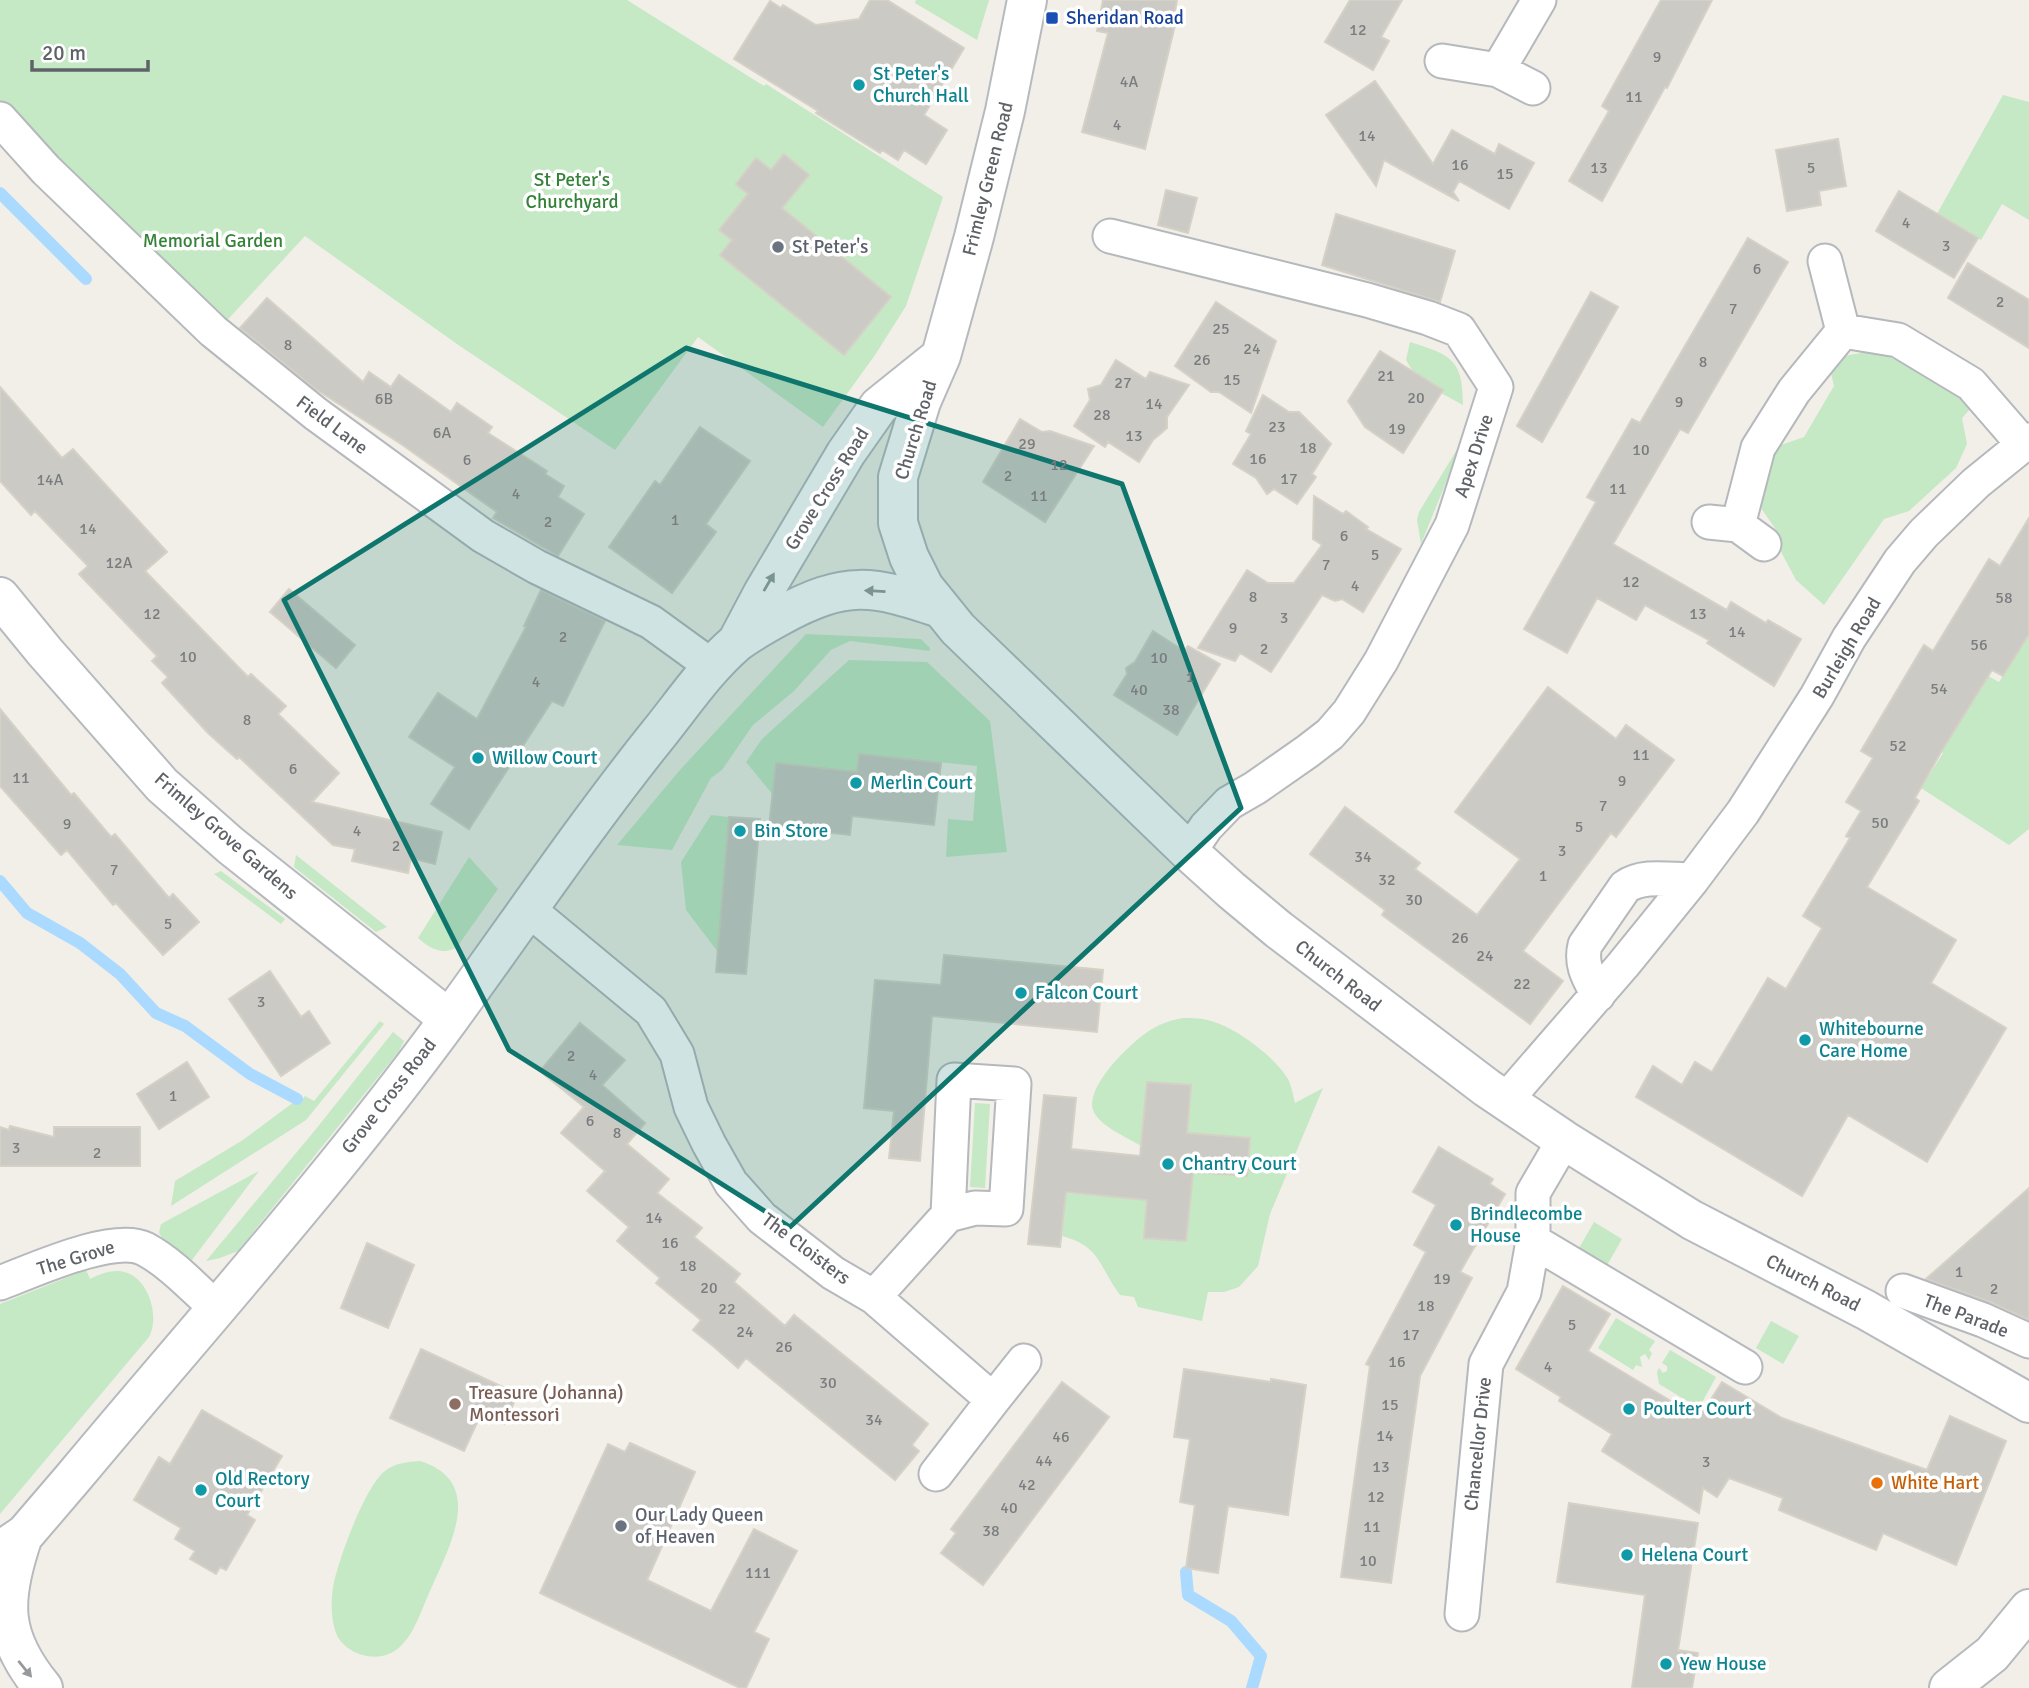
<svg xmlns="http://www.w3.org/2000/svg" width="2029" height="1688" font-family="Signika,sans-serif">
	<rect width="100%" height="100%" fill="#f1efe8"/>
	<!-- green -->
	<path fill="#c5e8c5" d="M0 0H627L764 86 766 84 943 197 906 306 875 355 823 427 698 337 615 450 457 344 305 236 219 329 0 112Z
		M916 0H989L977 40 915 3Z
		M2003 95 2029 102V220L2002 204 1981 240 1937 214Z
		M1410 342C1451 355 1463 359 1463 405L1441 393 1442 390 1412 370 1406 360Z
		M1872 351C1904 361 1949 383 1970 409L1962 418 1967 444 1956 468 1909 511 1884 519 1824 605 1796 580 1779 548V534L1761 508 1764 474 1778 446 1804 437 1834 386 1830 369 1844 356Z
		M1464 438 1421 544 1417 520 1419 512Z
		M2029 617V829L2009 845 1921 788 1943 753 1924 741 1988 676 1999 682 2014 659Z
		M806 634 921 639 930 648V651L850 641 831 650 794 691 753 725 722 770 711 778 672 850 617 845 679 771Z
		M849 660 927 662 990 721 1007 852 946 857 948 819 973 821 977 766 859 754 857 772 773 795 746 762 762 739Z
		M711 815 729 817 718 952 686 910 681 862Z
		M296 855 387 927 376 932 294 867Z
		M469 857 498 889 457 947C443 956 429 948 418 938Z
		M221 871 285 919 281 924 214 874Z
		M1183 1018C1192 1018 1202 1018 1211 1021 1235 1027 1277 1058 1289 1081 1292 1088 1293 1096 1295 1103L1323 1088 1270 1214 1258 1266 1239 1287 1224 1292H1208L1202 1321 1138 1307 1134 1297 1120 1295C1099 1267 1101 1246 1062 1236L1066 1193 1147 1200 1144 1238 1186 1241 1193 1172 1247 1176 1250 1138 1187 1133 1191 1085 1147 1082 1141 1146C1127 1137 1099 1126 1093 1110 1085 1086 1133 1040 1152 1029 1162 1023 1172 1020 1183 1018Z
		M380 1021 384 1024 306 1120 171 1206 175 1181 243 1140 294 1102 299 1104 305 1096 314 1101Z
		M393 1032 404 1041 399 1051 238 1251 220 1258 206 1261 316 1129Z
		M975 1103 990 1104 985 1188 970 1187Z
		M259 1171 192 1260C179 1259 166 1243 159 1233L161 1224Z
		M1594 1222 1622 1239 1606 1267 1578 1250Z
		M86 1270 90 1279C98 1275 107 1271 117 1271 147 1271 161 1315 149 1337L0 1514V1304Z
		M1616 1318 1655 1341 1649 1350 1652 1353 1649 1360 1645 1354 1640 1357 1642 1367 1636 1365 1633 1370 1598 1348Z
		M1771 1321 1799 1336 1783 1364 1756 1348Z
		M1670 1350 1716 1377 1699 1408 1659 1384 1657 1372 1659 1368 1663 1373 1667 1371V1366L1662 1363Z
		M420 1461C487 1482 449 1547 430 1591 421 1610 414 1637 396 1650 376 1665 341 1653 335 1630 331 1617 331 1601 333 1588 337 1563 365 1486 385 1471 395 1463 407 1462 420 1461Z"/>
	<g fill="none" stroke-linecap="round" stroke-linejoin="round">
		<!-- stream -->
		<path stroke="#aadaff" stroke-width="12" d="M0 193 86 279
			M0 881 27 913 80 943 120 974 156 1013 185 1026 250 1074 297 1099
			M1186 1572 1188 1595 1231 1621 1261 1656 1252 1688"/>
	</g>
	<!-- building -->
	<path fill="#cccac5" stroke="#d6d1c6" stroke-width="2" d="M870 0H887L964 48 924 115 947 130 926 164 904 150 898 160 882 150 880 153 816 113 818 111 734 59 770 1 781 8 783 5 816 25 859 19Z
		M1103 0H1177L1173 21H1176L1145 149 1082 132 1108 33 1097 31Z
		M1350 0H1402L1381 37 1389 41 1373 70 1325 42Z
		M1661 0H1712L1667 88 1665 87 1602 201 1569 181 1609 111 1602 106Z
		M1375 81 1433 164 1452 130 1495 154 1499 144 1534 163 1509 209 1459 181 1453 192 1459 201 1384 160 1376 186 1326 115Z
		M1838 139 1846 186 1819 191 1821 205 1787 211 1776 150Z
		M784 154 809 175 782 208 891 297 844 355 720 255 732 240 719 230 748 194 736 184 756 158 771 170Z
		M1166 190 1197 198 1188 233 1158 225Z
		M1899 191 1978 238 1954 278 1876 231Z
		M1336 214 1455 251 1440 302 1322 265Z
		M1748 238 1788 262 1688 433 1680 429 1613 544 1727 610 1731 602 1766 623 1768 620 1801 639 1774 686 1707 643 1709 640 1645 605 1636 620 1597 598 1567 653 1524 629 1596 502 1587 497 1632 419 1640 423Z
		M1968 263 2029 300V348L1948 298Z
		M1591 292 1618 307 1542 442 1517 426Z
		M267 298 363 382 369 372 391 387 399 375 451 412 457 403 492 427 488 433 547 471 545 474 564 486 558 497 584 514 558 556 493 518 497 512 401 444 314 388 240 328Z
		M1216 302 1276 341 1251 413 1219 392H1211L1175 366Z
		M1380 351 1443 390 1403 453 1365 427 1348 401Z
		M1116 360 1146 379 1150 372 1189 385 1167 417V428L1153 440 1139 462 1108 442 1105 447 1074 426 1090 400 1088 389 1101 385Z
		M0 387 62 458 73 449 167 552 145 571 248 677 251 674 286 706 278 714 339 773 312 802 442 832 435 864 411 858 408 873 352 861 355 849 333 845 239 757 237 759 208 733 162 683 168 677 152 661 157 656 79 574 88 566 35 511 31 515 0 481Z
		M1263 395 1289 412H1299L1331 444 1312 474 1316 477 1297 504 1274 489 1267 494 1256 478 1233 464 1251 434 1246 431Z
		M1020 419 1042 432 1050 431 1094 446 1045 522 983 482Z
		M700 427 750 461 706 524 716 532 672 593 609 547 655 481 660 485Z
		M1314 496 1343 514 1346 511 1368 527 1366 529 1401 549 1363 612 1342 599 1335 601 1322 595 1271 672 1240 653 1235 661 1198 648 1247 570 1268 583H1294L1322 545 1313 539Z
		M2029 518V634L2003 676 1992 670 1941 752 1915 798 1919 801 1867 887 1956 940 1931 983 2006 1028 1927 1162 1848 1115 1802 1196 1636 1097 1653 1066 1682 1085 1695 1062 1712 1072 1768 978 1786 989 1822 928 1803 916 1850 838 1846 836 1861 811 1846 802 1873 758 1861 751 1924 645 1933 651 1989 559 2000 566Z
		M289 589 355 645 336 668 270 612Z
		M541 590 605 621 563 706 552 701 469 829 431 804 455 767 409 737 438 693 477 719 526 627 524 626Z
		M1153 631 1184 651 1188 646 1220 664 1177 735 1114 695 1127 674 1126 668 1135 662Z
		M1548 687 1616 739 1626 725 1674 760 1616 837 1611 833 1523 951 1563 981 1530 1024 1382 915 1385 910 1310 854 1345 807 1420 863 1415 869 1477 915 1520 859 1455 812Z
		M0 709 71 795 74 793 111 837 115 834 169 898 173 894 199 922 163 955 116 903 113 905 67 850 61 855 0 786Z
		M859 754 941 763 934 825 852 816 850 835 769 826 776 763 857 772Z
		M729 817 760 819 746 974 716 972Z
		M944 955 1103 970 1097 1032 932 1016 920 1161 889 1158 894 1111 864 1108 875 980 941 985Z
		M270 971 301 1017 309 1011 330 1043 281 1076 229 999Z
		M580 1023 625 1060 602 1085 645 1123 627 1144 669 1179 657 1193 702 1228 694 1237 740 1274 734 1282 785 1326 794 1315 928 1424 912 1445 919 1451 895 1480 746 1358 738 1368 713 1346 693 1330 701 1320 656 1283 660 1278 617 1241 629 1227 587 1191 605 1171 561 1133 584 1107 540 1071Z
		M187 1062 209 1097 159 1129 137 1094Z
		M1147 1082 1191 1085 1187 1133 1250 1138 1247 1176 1193 1172 1186 1241 1144 1238 1147 1200 1066 1192 1060 1247 1028 1244 1044 1095 1076 1098 1071 1149 1140 1156Z
		M10 1126 54 1137V1127H140V1166H0V1127L9 1130Z
		M1439 1147 1493 1179 1490 1184 1505 1194 1460 1272 1472 1278 1420 1376 1391 1583 1341 1577 1370 1366 1366 1364 1426 1252 1414 1245 1436 1205 1413 1192Z
		M2029 1188V1320L1990 1302 1926 1279Z
		M367 1243 414 1265 388 1328 341 1308Z
		M1563 1286 1610 1314 1588 1351 1699 1418 1722 1382 1782 1418 1927 1470 1950 1416 2006 1441 1956 1565 1883 1533 1876 1550 1779 1510 1783 1498 1729 1478 1717 1497 1703 1488 1699 1513 1602 1451 1612 1434 1559 1401 1561 1397 1516 1369Z
		M421 1349 518 1394 504 1424 481 1414 464 1451 390 1418Z
		M1184 1369 1271 1382V1379L1306 1385 1288 1515 1228 1506 1218 1573 1186 1568 1195 1505 1180 1502 1190 1439 1174 1437Z
		M1062 1382 1109 1417 983 1585 941 1553 956 1533 951 1529Z
		M202 1410 282 1456 247 1515 255 1520 226 1570 220 1567 216 1574 190 1559 195 1551 175 1539 181 1528 134 1500 159 1457 170 1464Z
		M630 1443 695 1472 647 1580 711 1611 754 1529 797 1551 754 1632 769 1639 746 1688H740L540 1593 608 1444 625 1452Z
		M1569 1503 1698 1523 1678 1650 1698 1653 1692 1688H1632L1645 1595 1557 1582Z"/>
	<g fill="none" stroke-linecap="round" stroke-linejoin="round">
		<defs>
			<path id="street" d="M1442 61 1498 70
				M1533 88 1498 70 1539 0
				M0 119 46 170 213 331 316 414 483 536 537 567 651 622 713 667
				M1110 236 1367 300 1428 318 1459 330 1496 387 1452 525 1381 661 1349 712 1330 734 1308 751 1255 788 1229 803 1206 827 1189 852
				M1825 261 1843 331
				M1709 522 1738 525 1764 544
				M1738 525 1758 448 1794 391 1843 331 1898 340 1971 384 2023 444
				M528 909 651 1011 677 1054 691 1107 709 1144 731 1183 762 1218 833 1273 874 1297 993 1400 936 1474
				M1598 995C1589 978 1580 965 1585 945L1625 887C1643 874 1670 880 1692 880
				M1505 1101 1623 965 1692 880 1743 812 1817 696 1849 638 1900 561 1924 533 1976 483 2029 440
				M1533 1241 1745 1367
				M0 1283C32 1271 114 1233 145 1249 171 1263 194 1288 216 1308
				M1903 1291 1983 1320 2029 1341
				M874 1297 948 1215 975 1208 1006 1209 1014 1084 954 1080 948 1215
				M993 1400 1024 1361
				M1462 1614 1486 1364 1524 1292 1533 1241V1193L1564 1140"/>
			<path id="secondary" d="M1027 0 1005 111 974 237 941 356 921 402 898 477V523L909 557 924 587 958 629 1189 852 1231 890 1279 930 1487 1088 1564 1140 1692 1220 1866 1310 2029 1403
				M0 597 45 652 162 785 230 845 449 1019
				M737 642 763 593 846 453 879 406 935 361
				M23 1536C1 1600 0 1636 43 1688
				M0 1551 25 1534 73 1478C200 1326 333 1178 450 1018 520 922 586 824 660 732 684 702 707 668 736 643 749 633 766 624 780 616 846 580 872 585 940 608
				M1949 1688 1992 1654 2029 1609"/>
		</defs>
		<!-- street casing -->
		<use href="#street" stroke="#b5b8bc" stroke-width="37"/>
		<!-- secondary casing -->
		<use href="#secondary" stroke="#b6babf" stroke-width="42"/>
		<!-- street -->
		<use href="#street" stroke="#fff" stroke-width="33"/>
		<!-- secondary -->
		<use href="#secondary" stroke="#fff" stroke-width="38"/>
	</g>
	<!-- one-way arrows -->
	<defs><path id="oneway-solid" d="M-6-.8H1V-3.2L6.5 0L1 3.2V.8H-6Z" transform="scale(1.75)"/></defs>
	<g fill="#979a9d">
		<use href="#oneway-solid" transform="translate(769 582) rotate(-60)"/>
		<use href="#oneway-solid" transform="translate(875 591) rotate(-177)"/>
		<use href="#oneway-solid" transform="translate(25 1669) rotate(51)"/>
	</g>
	<!-- marked area -->
	<path fill="#0f766e" fill-opacity="0.2" stroke="#0f766e" stroke-width="5" stroke-linejoin="round" d="M686 348 1122 484 1241 808 790 1227 509 1050 284 600Z"/>
	<!-- markers -->
	<rect fill="#1a4fb4" stroke="#fff" stroke-width="2.5" x="1045" y="11" width="14" height="14" rx="3.5"/>
	<g fill="#0f9aa8" stroke="#fff" stroke-width="2.5">
		<circle cx="859" cy="85" r="7"/>
		<circle cx="478" cy="758" r="7"/>
		<circle cx="856" cy="783" r="7"/>
		<circle cx="740" cy="831" r="7"/>
		<circle cx="1021" cy="993" r="7"/>
		<circle cx="1805" cy="1040" r="7"/>
		<circle cx="1168" cy="1164" r="7"/>
		<circle cx="1456" cy="1225" r="7"/>
		<circle cx="1629" cy="1409" r="7"/>
		<circle cx="201" cy="1490" r="7"/>
		<circle cx="1627" cy="1555" r="7"/>
		<circle cx="1666" cy="1664" r="7"/>
	</g>
	<g fill="#6b7280" stroke="#fff" stroke-width="2.5">
		<circle cx="778" cy="247" r="7"/>
		<circle cx="621" cy="1526" r="7"/>
	</g>
	<circle fill="#8d6e63" stroke="#fff" stroke-width="2.5" cx="455" cy="1404" r="7"/>
	<circle fill="#e8710a" stroke="#fff" stroke-width="2.5" cx="1877" cy="1483" r="7"/>
	<g text-anchor="middle" dominant-baseline="central" stroke-width="7" stroke-linejoin="round" paint-order="stroke">
		<!-- number labels -->
		<g font-size="16" fill="#7a7d7f">
			<text x="1358" y="30">12</text>
			<text x="1657" y="57">9</text>
			<text x="1129" y="82">4A</text>
			<text x="1634" y="97">11</text>
			<text x="1117" y="125">4</text>
			<text x="1367" y="136">14</text>
			<text x="1460" y="165">16</text>
			<text x="1599" y="168">13</text>
			<text x="1811" y="168">5</text>
			<text x="1505" y="174">15</text>
			<text x="1906" y="223">4</text>
			<text x="1946" y="246">3</text>
			<text x="1757" y="269">6</text>
			<text x="2000" y="302">2</text>
			<text x="1733" y="309">7</text>
			<text x="1221" y="329">25</text>
			<text x="288" y="345">8</text>
			<text x="1252" y="349">24</text>
			<text x="1202" y="360">26</text>
			<text x="1703" y="362">8</text>
			<text x="1386" y="376">21</text>
			<text x="1232" y="380">15</text>
			<text x="1123" y="383">27</text>
			<text x="1416" y="398">20</text>
			<text x="384" y="399">6B</text>
			<text x="1679" y="402">9</text>
			<text x="1154" y="404">14</text>
			<text x="1102" y="415">28</text>
			<text x="1277" y="427">23</text>
			<text x="1397" y="429">19</text>
			<text x="442" y="433">6A</text>
			<text x="1134" y="436">13</text>
			<text x="1027" y="444">29</text>
			<text x="1308" y="448">18</text>
			<text x="1641" y="450">10</text>
			<text x="1258" y="459">16</text>
			<text x="467" y="460">6</text>
			<text x="1059" y="465">12</text>
			<text x="1008" y="476">2</text>
			<text x="1289" y="479">17</text>
			<text x="50" y="480">14A</text>
			<text x="1618" y="489">11</text>
			<text x="516" y="494">4</text>
			<text x="1039" y="496">11</text>
			<text x="675" y="520">1</text>
			<text x="548" y="522">2</text>
			<text x="88" y="529">14</text>
			<text x="1344" y="536">6</text>
			<text x="1375" y="555">5</text>
			<text x="119" y="563">12A</text>
			<text x="1326" y="565">7</text>
			<text x="1631" y="582">12</text>
			<text x="1355" y="586">4</text>
			<text x="1253" y="597">8</text>
			<text x="2004" y="598">58</text>
			<text x="152" y="614">12</text>
			<text x="1698" y="614">13</text>
			<text x="1284" y="618">3</text>
			<text x="1233" y="628">9</text>
			<text x="1737" y="632">14</text>
			<text x="563" y="637">2</text>
			<text x="1979" y="645">56</text>
			<text x="1264" y="649">2</text>
			<text x="188" y="657">10</text>
			<text x="1159" y="658">10</text>
			<text x="1190" y="677">1</text>
			<text x="536" y="682">4</text>
			<text x="1939" y="689">54</text>
			<text x="1139" y="690">40</text>
			<text x="1171" y="710">38</text>
			<text x="247" y="720">8</text>
			<text x="1898" y="746">52</text>
			<text x="1641" y="755">11</text>
			<text x="293" y="769">6</text>
			<text x="21" y="778">11</text>
			<text x="1622" y="781">9</text>
			<text x="1603" y="806">7</text>
			<text x="1880" y="823">50</text>
			<text x="67" y="824">9</text>
			<text x="1579" y="827">5</text>
			<text x="357" y="831">4</text>
			<text x="396" y="846">2</text>
			<text x="1562" y="851">3</text>
			<text x="1363" y="857">34</text>
			<text x="114" y="870">7</text>
			<text x="1543" y="876">1</text>
			<text x="1387" y="880">32</text>
			<text x="1414" y="900">30</text>
			<text x="168" y="924">5</text>
			<text x="1460" y="938">26</text>
			<text x="1485" y="956">24</text>
			<text x="1522" y="984">22</text>
			<text x="261" y="1002">3</text>
			<text x="571" y="1056">2</text>
			<text x="593" y="1075">4</text>
			<text x="173" y="1096">1</text>
			<text x="590" y="1121">6</text>
			<text x="617" y="1133">8</text>
			<text x="16" y="1148">3</text>
			<text x="97" y="1153">2</text>
			<text x="654" y="1218">14</text>
			<text x="670" y="1243">16</text>
			<text x="688" y="1266">18</text>
			<text x="1959" y="1272">1</text>
			<text x="1442" y="1279">19</text>
			<text x="709" y="1288">20</text>
			<text x="1994" y="1289">2</text>
			<text x="1426" y="1306">18</text>
			<text x="727" y="1309">22</text>
			<text x="1572" y="1325">5</text>
			<text x="745" y="1332">24</text>
			<text x="1411" y="1335">17</text>
			<text x="784" y="1347">26</text>
			<text x="1397" y="1362">16</text>
			<text x="1548" y="1367">4</text>
			<text x="828" y="1383">30</text>
			<text x="1390" y="1405">15</text>
			<text x="874" y="1420">34</text>
			<text x="1385" y="1436">14</text>
			<text x="1061" y="1437">46</text>
			<text x="1044" y="1461">44</text>
			<text x="1706" y="1462">3</text>
			<text x="1381" y="1467">13</text>
			<text x="1027" y="1485">42</text>
			<text x="1376" y="1497">12</text>
			<text x="1009" y="1508">40</text>
			<text x="1372" y="1527">11</text>
			<text x="991" y="1531">38</text>
			<text x="1368" y="1561">10</text>
			<text x="758" y="1573">111</text>
		</g>
		<!-- transit labels -->
		<g font-size="19" fill="#164399" stroke="#fff" text-anchor="start">
			<text x="1066" y="18">Sheridan Road</text>
		</g>
		<!-- culture labels -->
		<g font-size="19" fill="#0d838f" stroke="#fff" text-anchor="start">
			<text x="873" y="74">St Peter's<tspan x="873" dy="22">Church Hall</tspan></text>
			<text x="492" y="758">Willow Court</text>
			<text x="870" y="783">Merlin Court</text>
			<text x="754" y="831">Bin Store</text>
			<text x="1035" y="993">Falcon Court</text>
			<text x="1819" y="1029">Whitebourne<tspan x="1819" dy="22">Care Home</tspan></text>
			<text x="1182" y="1164">Chantry Court</text>
			<text x="1470" y="1214">Brindlecombe<tspan x="1470" dy="22">House</tspan></text>
			<text x="1643" y="1409">Poulter Court</text>
			<text x="215" y="1479">Old Rectory<tspan x="215" dy="22">Court</tspan></text>
			<text x="1641" y="1555">Helena Court</text>
			<text x="1680" y="1664">Yew House</text>
		</g>
		<!-- street labels -->
		<g font-size="19" fill="#5f6368" stroke="#fff">
			<text transform="translate(988 179) rotate(-76)">Frimley Green Road</text>
			<text transform="translate(332 425) rotate(37)">Field Lane</text>
			<text transform="translate(916 430) rotate(-73)">Church Road</text>
			<text transform="translate(1474 456) rotate(-72)">Apex Drive</text>
			<text transform="translate(827 489) rotate(-58)">Grove Cross Road</text>
			<text transform="translate(1847 648) rotate(-59)">Burleigh Road</text>
			<text transform="translate(226 836) rotate(41)">Frimley Grove Gardens</text>
			<text transform="translate(1338 976) rotate(38)">Church Road</text>
			<text transform="translate(389 1096) rotate(-52)">Grove Cross Road</text>
			<text transform="translate(806 1249) rotate(37)">The Cloisters</text>
			<text transform="translate(76 1258) rotate(-17)">The Grove</text>
			<text transform="translate(1813 1283) rotate(27)">Church Road</text>
			<text transform="translate(1966 1316) rotate(21)">The Parade</text>
			<text transform="translate(1478 1444) rotate(-84)">Chancellor Drive</text>
		</g>
		<!-- park labels -->
		<g font-size="19" fill="#348238" stroke="#fff">
			<text x="572" y="180">St Peter's<tspan x="572" dy="22">Churchyard</tspan></text>
			<text x="213" y="241">Memorial Garden</text>
		</g>
		<!-- worship labels -->
		<g font-size="19" fill="#5b616d" stroke="#fff" text-anchor="start">
			<text x="792" y="247">St Peter's</text>
			<text x="635" y="1515">Our Lady Queen<tspan x="635" dy="22">of Heaven</tspan></text>
		</g>
		<!-- education labels -->
		<g font-size="19" fill="#785e54" stroke="#fff" text-anchor="start">
			<text x="469" y="1393">Treasure (Johanna)<tspan x="469" dy="22">Montessori</tspan></text>
		</g>
		<!-- food labels -->
		<g font-size="19" fill="#c56008" stroke="#fff" text-anchor="start">
			<text x="1891" y="1483">White Hart</text>
		</g>
	</g>
	<!-- scale -->
	<path d="M32 60v10h116v-10" fill="none" stroke="#5f6368" stroke-width="3.5"/>
	<text x="42" y="60" font-size="21" fill="#5f6368" stroke="#ffffff" stroke-width="5" paint-order="stroke">20 m</text>
</svg>
